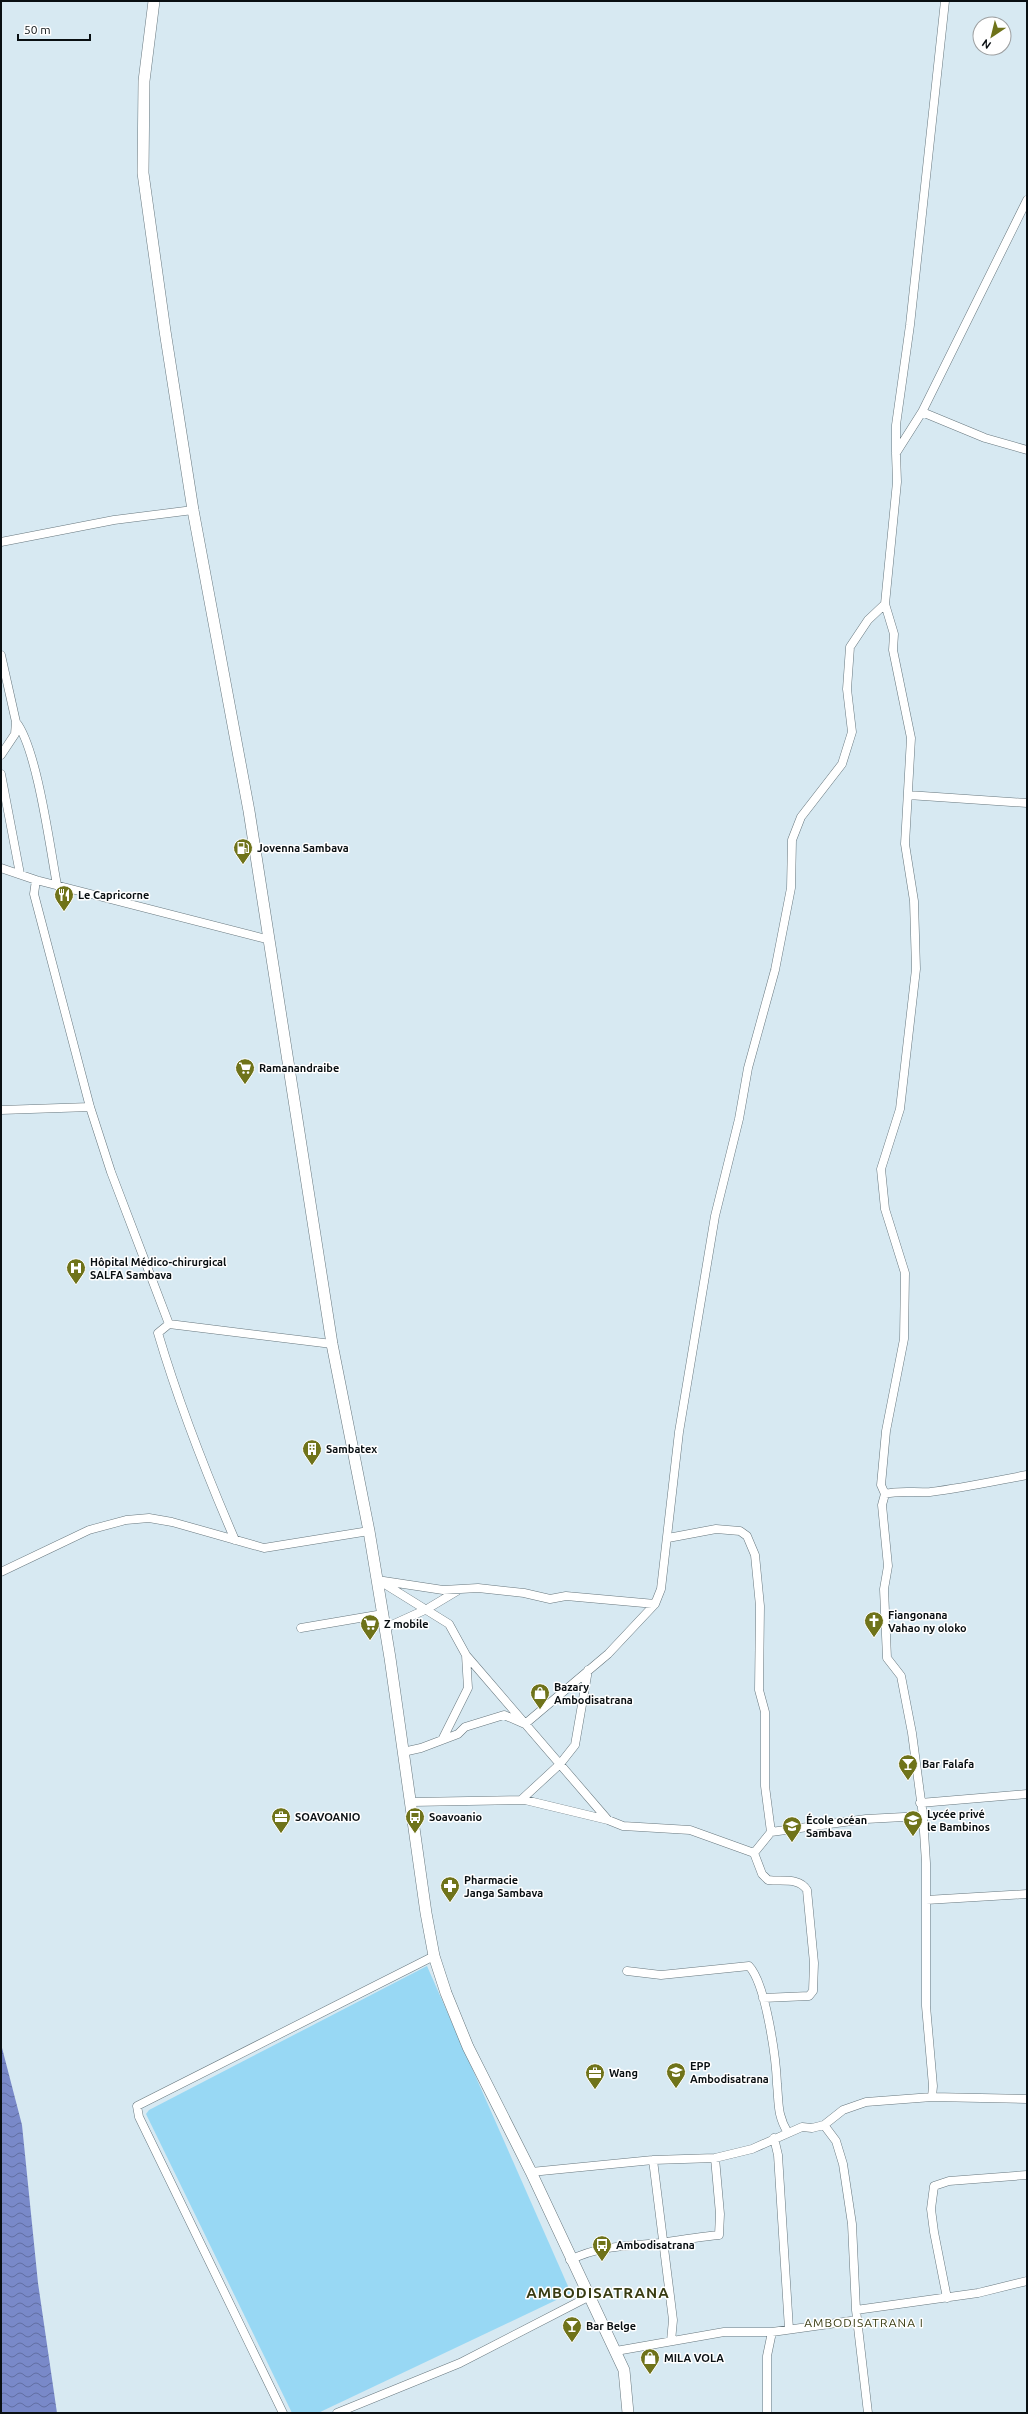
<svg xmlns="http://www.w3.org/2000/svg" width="1028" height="2414" font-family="Ubuntu,sans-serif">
	<defs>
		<pattern id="water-waves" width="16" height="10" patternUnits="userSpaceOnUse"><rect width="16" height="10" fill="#7989c9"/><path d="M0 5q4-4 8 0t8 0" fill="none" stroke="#616ea2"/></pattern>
	</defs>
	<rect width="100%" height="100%" fill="#d7e9f2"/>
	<!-- grass -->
	<path fill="#98d8f4" d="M427 1966 571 2293 318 2413H292L146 2114 149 2110Z"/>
	<!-- water -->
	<path fill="url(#water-waves)" d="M1 2044 22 2125 38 2283 57 2413H1Z"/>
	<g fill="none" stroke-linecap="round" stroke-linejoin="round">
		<defs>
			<path id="minor" d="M922 412 985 438 1027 450
				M896 452V425L910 325 945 1
				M1 542 114 520 193 510
				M1 655 16 722 15 734 1 755
				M16 722C37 748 50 848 57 885
				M1 774 20 874
				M908 795 1027 803
				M1 868 36 880 270 940
				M36 880 34 894 90 1107 111 1172 169 1324 332 1344
				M1 1110 90 1107
				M169 1324 158 1333C179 1404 206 1473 235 1540
				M885 1494C900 1490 915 1493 930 1492 963 1488 995 1481 1027 1475
				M668 1538 716 1529 740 1531 747 1536 755 1555 760 1606 759 1690 765 1712V1786L771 1832
				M1 1572 89 1530 126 1520 149 1518 172 1522 264 1548 369 1531
				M377 1580 443 1590 478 1588 524 1593 550 1599 566 1596 655 1604
				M383 1583 449 1624 466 1655 468 1688 442 1740
				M301 1628 383 1614
				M385 1628 427 1609 457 1591
				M466 1655 608 1820
				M403 1752 421 1748 458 1734 465 1727 504 1715 525 1724 608 1654 655 1604 661 1589 679 1432 715 1216 739 1119 748 1068 775 970 791 888 792 840 801 817 842 764 852 732 847 689 850 647 868 620 885 604
				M521 1800 560 1764 575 1745 588 1670
				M412 1802 525 1800 608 1820 623 1826 690 1830 754 1853 771 1832 866 1819 923 1816
				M920 1803 1027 1794
				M754 1853 762 1874 768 1880C782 1882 799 1877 807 1890L814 1963 813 1991 809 1996 763 1998
				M926 1900 1027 1894
				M627 1971 661 1975 749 1966C766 1984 776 2058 777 2084 779 2104 777 2115 788 2133
				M932 2097 933 2086 926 2006V1863L923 1816 912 1733 901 1676 887 1658 884 1589 888 1566 882 1505 885 1494 881 1485 886 1431 904 1339 905 1273 885 1209 881 1169 900 1109 916 969 914 901 905 844 911 738 893 650 894 634 885 604 897 482 896 453 922 412 1027 200
				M824 2125 836 2141 843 2164 852 2224 856 2310 868 2413
				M774 2138 778 2155 789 2329
				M653 2160 673 2320 671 2341
				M531 2172 653 2160 715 2158 752 2149 802 2127 812 2128 824 2125 843 2110 866 2102 932 2097 1027 2099
				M570 2260C600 2245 629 2246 661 2243 680 2240 699 2237 719 2235L720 2214 715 2158
				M947 2298 934 2232 931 2209 934 2186 949 2181 1027 2175
				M856 2310 978 2293 1027 2281
				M616 2351 724 2332H772L858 2320
				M283 2413 139 2117 137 2106 434 1956
				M337 2413 460 2363 590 2296
				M767 2413V2356L772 2332"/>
			<path id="secondary" d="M154 1 144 81 143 173 165 331 193 510 249 811 332 1344 369 1531 390 1658 426 1913 434 1956 446 1993 468 2047 531 2172 624 2370 628 2413"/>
		</defs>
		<!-- minor casing -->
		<use href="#minor" stroke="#67777e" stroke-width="9"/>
		<!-- secondary casing -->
		<use href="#secondary" stroke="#67777e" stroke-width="12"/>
		<!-- minor -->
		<use href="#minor" stroke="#fff" stroke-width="8"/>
		<!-- secondary -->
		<use href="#secondary" stroke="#fff" stroke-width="11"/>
	</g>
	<!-- icons -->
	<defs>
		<symbol id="fuel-pin" viewBox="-11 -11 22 30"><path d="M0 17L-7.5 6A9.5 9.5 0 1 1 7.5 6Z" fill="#6f731a" stroke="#fff"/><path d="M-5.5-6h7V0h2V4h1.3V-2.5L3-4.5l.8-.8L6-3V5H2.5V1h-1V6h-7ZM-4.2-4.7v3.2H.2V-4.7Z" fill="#fff"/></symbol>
		<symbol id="restaurant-pin" viewBox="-11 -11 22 30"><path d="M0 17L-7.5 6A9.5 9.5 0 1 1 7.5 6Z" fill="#6f731a" stroke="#fff"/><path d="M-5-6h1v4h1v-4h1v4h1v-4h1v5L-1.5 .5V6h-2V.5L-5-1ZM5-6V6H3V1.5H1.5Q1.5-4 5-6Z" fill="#fff"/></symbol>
		<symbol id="supermarket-pin" viewBox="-11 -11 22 30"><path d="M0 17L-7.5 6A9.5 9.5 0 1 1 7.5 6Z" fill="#6f731a" stroke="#fff"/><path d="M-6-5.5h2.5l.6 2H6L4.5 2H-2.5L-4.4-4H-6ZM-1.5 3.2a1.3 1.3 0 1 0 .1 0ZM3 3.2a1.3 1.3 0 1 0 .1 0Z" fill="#fff"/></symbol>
		<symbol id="hospital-pin" viewBox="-11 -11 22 30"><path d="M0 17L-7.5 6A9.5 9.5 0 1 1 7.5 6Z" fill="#6f731a" stroke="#fff"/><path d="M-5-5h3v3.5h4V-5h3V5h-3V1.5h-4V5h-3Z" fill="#fff"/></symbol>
		<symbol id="building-pin" viewBox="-11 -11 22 30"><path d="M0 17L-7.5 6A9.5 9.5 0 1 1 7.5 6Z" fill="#6f731a" stroke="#fff"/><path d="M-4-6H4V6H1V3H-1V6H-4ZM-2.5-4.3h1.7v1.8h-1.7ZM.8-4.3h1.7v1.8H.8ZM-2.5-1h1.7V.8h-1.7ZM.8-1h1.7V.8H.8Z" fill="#fff"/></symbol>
		<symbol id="church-pin" viewBox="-11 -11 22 30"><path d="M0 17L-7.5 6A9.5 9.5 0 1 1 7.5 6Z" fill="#6f731a" stroke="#fff"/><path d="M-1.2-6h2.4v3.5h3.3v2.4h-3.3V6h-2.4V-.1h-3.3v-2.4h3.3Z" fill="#fff"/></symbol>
		<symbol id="shop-pin" viewBox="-11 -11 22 30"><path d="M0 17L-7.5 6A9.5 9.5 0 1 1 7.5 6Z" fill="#6f731a" stroke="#fff"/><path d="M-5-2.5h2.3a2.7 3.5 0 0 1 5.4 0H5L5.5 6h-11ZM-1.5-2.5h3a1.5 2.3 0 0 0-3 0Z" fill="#fff"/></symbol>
		<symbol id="bar-pin" viewBox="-11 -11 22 30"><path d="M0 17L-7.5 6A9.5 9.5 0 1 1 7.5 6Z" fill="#6f731a" stroke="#fff"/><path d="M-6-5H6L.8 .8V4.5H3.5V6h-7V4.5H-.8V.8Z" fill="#fff"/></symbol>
		<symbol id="office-pin" viewBox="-11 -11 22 30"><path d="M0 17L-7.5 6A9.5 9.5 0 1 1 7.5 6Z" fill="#6f731a" stroke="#fff"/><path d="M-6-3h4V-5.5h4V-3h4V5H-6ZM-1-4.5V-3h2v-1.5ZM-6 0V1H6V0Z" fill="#fff"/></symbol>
		<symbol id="bus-pin" viewBox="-11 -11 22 30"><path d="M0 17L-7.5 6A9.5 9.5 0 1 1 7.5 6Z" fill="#6f731a" stroke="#fff"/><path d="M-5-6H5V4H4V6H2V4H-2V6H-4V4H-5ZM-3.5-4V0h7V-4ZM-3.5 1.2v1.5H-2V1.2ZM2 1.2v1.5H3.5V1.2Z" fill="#fff"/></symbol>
		<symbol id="school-pin" viewBox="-11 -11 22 30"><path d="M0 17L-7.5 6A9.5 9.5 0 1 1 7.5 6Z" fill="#6f731a" stroke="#fff"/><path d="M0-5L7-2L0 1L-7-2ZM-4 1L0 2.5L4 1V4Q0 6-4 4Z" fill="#fff"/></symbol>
		<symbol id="pharmacy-pin" viewBox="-11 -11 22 30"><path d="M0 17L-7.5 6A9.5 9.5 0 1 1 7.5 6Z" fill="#6f731a" stroke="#fff"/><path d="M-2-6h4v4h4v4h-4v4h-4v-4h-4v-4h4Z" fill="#fff"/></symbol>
	</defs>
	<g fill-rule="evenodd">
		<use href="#fuel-pin" x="232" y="837" width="22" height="30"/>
		<use href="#restaurant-pin" x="53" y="884" width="22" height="30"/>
		<use href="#supermarket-pin" x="234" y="1057" width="22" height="30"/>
		<use href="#hospital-pin" x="65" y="1257" width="22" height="30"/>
		<use href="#building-pin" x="301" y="1438" width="22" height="30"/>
		<use href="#church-pin" x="863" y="1610" width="22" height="30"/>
		<use href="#supermarket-pin" x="359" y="1613" width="22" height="30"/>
		<use href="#shop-pin" x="529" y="1682" width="22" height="30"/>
		<use href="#bar-pin" x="897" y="1753" width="22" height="30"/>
		<use href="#office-pin" x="270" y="1806" width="22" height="30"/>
		<use href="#bus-pin" x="404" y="1806" width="22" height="30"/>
		<use href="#school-pin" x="902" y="1809" width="22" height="30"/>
		<use href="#school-pin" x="781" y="1815" width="22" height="30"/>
		<use href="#pharmacy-pin" x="439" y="1875" width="22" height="30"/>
		<use href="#school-pin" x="665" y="2061" width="22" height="30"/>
		<use href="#office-pin" x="584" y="2062" width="22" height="30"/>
		<use href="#bus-pin" x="591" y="2234" width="22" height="30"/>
		<use href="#bar-pin" x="561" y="2315" width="22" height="30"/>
		<use href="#shop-pin" x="639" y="2347" width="22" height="30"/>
	</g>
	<g text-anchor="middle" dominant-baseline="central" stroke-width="3" stroke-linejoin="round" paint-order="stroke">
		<!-- poi labels -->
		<g font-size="11" font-weight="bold" fill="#090f12" stroke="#fff" text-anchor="start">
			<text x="257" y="848">Jovenna Sambava</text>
			<text x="78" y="895">Le Capricorne</text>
			<text x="259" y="1068">Ramanandraibe</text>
			<text x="90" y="1262">Hôpital Médico-chirurgical<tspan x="90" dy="13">SALFA Sambava</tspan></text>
			<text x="326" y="1449">Sambatex</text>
			<text x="888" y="1615">Fiangonana<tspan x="888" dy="13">Vahao ny oloko</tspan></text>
			<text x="384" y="1624">Z mobile</text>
			<text x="554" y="1687">Bazary<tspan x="554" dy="13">Ambodisatrana</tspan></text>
			<text x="922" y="1764">Bar Falafa</text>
			<text x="927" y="1814">Lycée privé<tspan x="927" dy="13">le Bambinos</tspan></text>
			<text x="295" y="1817">SOAVOANIO</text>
			<text x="429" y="1817">Soavoanio</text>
			<text x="806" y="1820">École océan<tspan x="806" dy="13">Sambava</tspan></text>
			<text x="464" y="1880">Pharmacie<tspan x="464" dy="13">Janga Sambava</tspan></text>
			<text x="690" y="2066">EPP<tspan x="690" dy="13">Ambodisatrana</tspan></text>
			<text x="609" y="2073">Wang</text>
			<text x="616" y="2245">Ambodisatrana</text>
			<text x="586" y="2326">Bar Belge</text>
			<text x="664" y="2358">MILA VOLA</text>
		</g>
		<!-- neighbourhood labels -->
		<g font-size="12" letter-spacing="1" fill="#393c13" stroke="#fff">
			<text x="864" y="2322">AMBODISATRANA I</text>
		</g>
		<!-- district labels -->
		<g font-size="15" font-weight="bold" letter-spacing="1" fill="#393c13" stroke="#fff">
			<text x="598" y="2292">AMBODISATRANA</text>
		</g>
	</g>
	<!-- border -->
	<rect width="1028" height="2414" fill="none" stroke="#090f12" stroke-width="4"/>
	<!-- north arrow -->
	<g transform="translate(992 36) rotate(215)"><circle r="19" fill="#ffffff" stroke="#9d9fa0"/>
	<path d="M0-3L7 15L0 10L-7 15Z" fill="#6f731a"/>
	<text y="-6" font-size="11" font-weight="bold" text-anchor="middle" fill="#090f12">N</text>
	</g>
	<!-- scale -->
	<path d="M18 34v6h72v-6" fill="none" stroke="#090f12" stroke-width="2"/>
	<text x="24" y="34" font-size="12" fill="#090f12" stroke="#ffffff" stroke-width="3" paint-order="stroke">50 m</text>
</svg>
